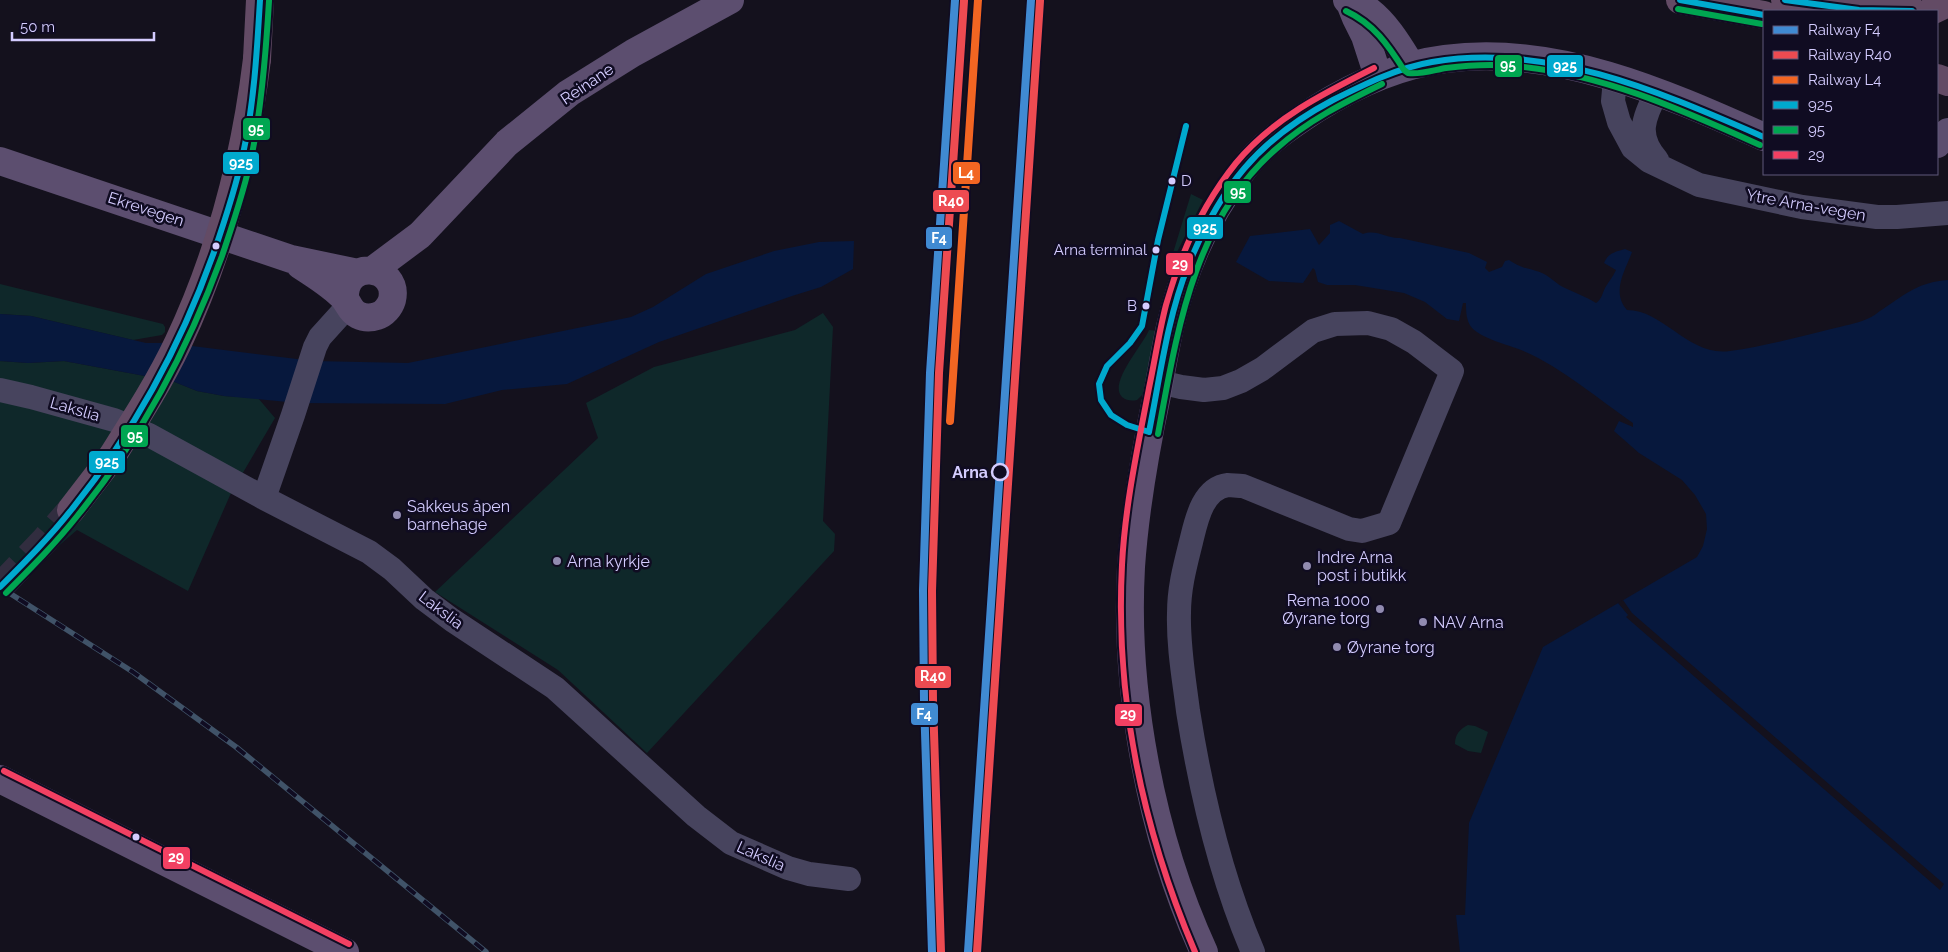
<svg xmlns="http://www.w3.org/2000/svg" width="1948" height="952" font-family="Raleway,sans-serif">
	<rect width="100%" height="100%" fill="#14111d"/>
	<!-- green -->
	<path fill="#0f282a" d="M1191 194 1203 200 1176 254 1173 253Z
		M0 284 163 324 165 327V332L162 335 133 340 31 316 0 314Z
		M823 313 833 327 823 521 835 534 834 551 647 753 558 670 435 592 598 438 586 403 654 367 795 330Z
		M1149 330 1160 331 1146 391 1137 400C1132 401 1127 401 1122 397 1108 383 1143 345 1149 330Z
		M0 361 28 363 64 361 172 381 197 391 224 396 258 398 275 418 231 493 188 591 77 530 19 580 0 569Z
		M1468 725 1475 726 1488 732 1481 753 1468 751 1455 744C1455 734 1460 729 1468 725Z"/>
	<!-- water -->
	<path fill="#07183d" d="M1339 221 1363 234C1377 229 1387 239 1400 238L1469 253 1487 262 1485 268 1489 272 1502 267 1505 261 1509 260C1524 270 1527 267 1542 273 1549 276 1555 282 1561 286 1573 292 1585 296 1596 303 1602 299 1602 294 1605 288 1608 282 1613 277 1616 270L1604 263C1608 253 1615 252 1625 249L1632 252C1625 271 1611 292 1627 310 1664 310 1689 357 1730 351 1762 347 1799 337 1831 329 1842 326 1856 324 1867 319 1873 317 1878 312 1883 309 1907 293 1919 282 1948 280V952H1460L1456 915H1465L1469 823 1543 647 1697 557 1703 546 1707 529 1706 514 1695 495 1682 480 1639 453 1614 431 1619 421 1633 427V423C1598 399 1560 366 1521 350 1508 345 1481 338 1472 328 1466 321 1466 311 1466 303H1463L1459 321 1447 319 1425 302 1404 293 1355 285H1327L1318 282 1315 270 1313 268 1303 283 1269 281 1236 262 1250 236 1310 229 1319 245 1330 233V225Z
		M854 241 853 269 821 287 792 296 659 342 567 384 502 390 445 404 298 403 224 396 197 391 172 381 64 361 28 363 0 361V314L31 316 146 343H168L313 361 408 363 631 317 653 307 706 274 774 251 819 242Z"/>
	<!-- pier -->
	<path fill="#14111d" d="M1623 600 1632 613 1944 884 1940 890 1626 617 1628 615 1618 603Z"/>
	<g fill="none" stroke-linecap="round" stroke-linejoin="round">
		<!-- highway-tunnel -->
		<path stroke="#312d3f" stroke-width="28" stroke-dasharray="28 14" stroke-linecap="butt" d="M0 587 45 540 71 510"/>
		<!-- minor -->
		<path stroke="#47445e" stroke-width="24" d="M1615 79 1613 101 1619 122 1633 148 1649 161 1699 185 1802 207 1877 217H1897L1948 213
			M1657 92C1643 118 1636 136 1657 160
			M1160 382 1181 387 1204 390 1223 388 1241 381 1262 369 1313 331 1335 324 1368 323 1391 329 1414 342 1452 371 1389 523 1362 531 1349 529 1243 486C1238 486 1232 485 1228 485 1202 488 1196 522 1191 542 1185 566 1179 588 1179 613 1178 646 1184 679 1188 711 1201 793 1220 875 1253 952
			M0 390 31 397 114 420 149 435 264 498 369 552 392 569 424 599 452 620 555 688 696 816 731 843 788 868 809 874 849 879
			M264 498 293 415 315 347 320 337 348 306"/>
		<!-- major -->
		<path stroke="#5c4e6f" stroke-width="28" d="M1347 0C1354 5 1362 6 1369 11 1387 25 1399 46 1411 65
			M1350 3 1356 18 1365 36 1378 76
			M1937 144 1948 132
			M0 161 291 259 358 273
			M300 265C315 275 332 285 344 298 349 304 350 311 358 315 364 318 371 318 377 316 384 314 390 307 392 300 400 265 343 257 345 299
			M373 270 420 235 507 143 569 93 633 53 730 0
			M0 779 345 952
			M1204 952C1151 837 1124 693 1131 567 1135 509 1145 452 1157 395 1161 373 1165 350 1170 327 1183 271 1207 216 1242 171 1261 145 1290 126 1316 109 1356 84 1398 65 1445 59 1556 44 1665 93 1764 137"/>
		<!-- highway -->
		<path stroke="#634b65" stroke-width="28" d="M1680 0 1764 15
			M1785 0 1859 10 1912 11
			M1931 11 1948 3
			M257 59 260 0
			M1937 78 1948 82
			M71 510 111 458"/>
		<defs>
			<path id="rail" d="M0 587 133 672 236 747 486 952"/>
		</defs>
		<!-- rail casing -->
		<use href="#rail" stroke="#405368" stroke-width="5.5"/>
		<!-- rail -->
		<use href="#rail" stroke="#100c22" stroke-width="4" stroke-dasharray="11" stroke-linecap="butt"/>
		<!-- highway-bridge -->
		<path stroke="#634b65" stroke-width="28" d="M111 458C135 420 159 383 178 343 221 252 245 158 257 59"/>
		<defs>
			<path id="bus-1" d="M1680 0 1764 15
				M1785 0 1859 10 1912 11
				M1149 432C1160 377 1167 319 1188 266 1220 188 1257 140 1333 100 1365 84 1397 68 1432 62 1548 42 1660 92 1764 137
				M1149 432 1127 425 1111 415 1101 400 1099 384 1107 366 1130 343 1142 326 1158 240 1186 126
				M0 587C25 562 50 537 72 509 134 432 181 345 214 252 225 220 236 187 243 154 254 104 257 51 260 0"/>
			<path id="bus-2" d="M1678 9 1762 24
				M1346 11C1374 24 1388 45 1404 70L1408 73C1420 75 1434 70 1446 68 1469 65 1492 64 1514 66 1601 73 1682 110 1760 145
				M1158 434C1177 332 1193 221 1276 149 1307 121 1345 102 1382 84
				M6 593C31 568 56 543 78 515 141 438 188 349 222 256 233 223 245 189 252 154 262 104 266 52 269 1"/>
			<path id="bus-3" d="M4 771 349 944
				M1195 952C1143 830 1115 698 1122 565 1125 505 1138 446 1149 388 1155 360 1159 332 1166 305 1180 255 1203 204 1236 163 1272 119 1324 93 1374 68"/>
		</defs>
		<!-- bus-1 casing -->
		<use href="#bus-1" stroke="#100c22" stroke-width="10"/>
		<!-- bus-2 casing -->
		<use href="#bus-2" stroke="#100c22" stroke-width="10"/>
		<!-- bus-3 casing -->
		<use href="#bus-3" stroke="#100c22" stroke-width="10"/>
		<!-- bus-1 -->
		<use href="#bus-1" stroke="#00a9ce" stroke-width="6"/>
		<!-- bus-2 -->
		<use href="#bus-2" stroke="#00a651" stroke-width="6"/>
		<!-- bus-3 -->
		<use href="#bus-3" stroke="#f24062" stroke-width="6"/>
		<defs>
			<path id="rail-1" d="M932 952 924 701 923 591 930 373 955 0
				M968 952 1031 0"/>
			<path id="rail-2" d="M941 952 933 701 932 591 939 373 964 1
				M977 952 1040 1"/>
			<path id="rail-3" d="M950 421 978 0"/>
		</defs>
		<!-- rail-1 casing -->
		<use href="#rail-1" stroke="#100c22" stroke-width="11"/>
		<!-- rail-2 casing -->
		<use href="#rail-2" stroke="#100c22" stroke-width="11"/>
		<!-- rail-3 casing -->
		<use href="#rail-3" stroke="#100c22" stroke-width="11"/>
		<!-- rail-1 -->
		<use href="#rail-1" stroke="#408ad2" stroke-width="8"/>
		<!-- rail-2 -->
		<use href="#rail-2" stroke="#ed4b51" stroke-width="8"/>
		<!-- rail-3 -->
		<use href="#rail-3" stroke="#f26522" stroke-width="8"/>
	</g>
	<!-- markers -->
	<g fill="#d4ccff" stroke="#100c22" stroke-width="2">
		<circle cx="1172" cy="181" r="4.5"/>
		<circle cx="216" cy="246" r="4.5"/>
		<circle cx="1156" cy="250" r="4.5"/>
		<circle cx="1146" cy="306" r="4.5"/>
		<circle cx="136" cy="837" r="4.5"/>
	</g>
	<circle fill="#100c22" stroke="#d4ccff" stroke-width="2.5" cx="1000" cy="472" r="8"/>
	<g fill="#918bb0" stroke="#100c22" stroke-width="2">
		<circle cx="397" cy="515" r="5"/>
		<circle cx="557" cy="561" r="5"/>
		<circle cx="1307" cy="566" r="5"/>
		<circle cx="1380" cy="609" r="5"/>
		<circle cx="1423" cy="622" r="5"/>
		<circle cx="1337" cy="647" r="5"/>
	</g>
	<g text-anchor="middle" dominant-baseline="central" stroke-width="5" stroke-linejoin="round" paint-order="stroke">
		<!-- bus labels -->
		<g font-size="15" fill="#d4ccff" stroke="#100c22" text-anchor="end">
			<text x="1181" y="181" text-anchor="start">D</text>
			<text x="1147" y="250">Arna terminal</text>
			<text x="1137" y="306">B</text>
		</g>
		<!-- street labels -->
		<g font-size="16" fill="#d4ccff" stroke="#100c22">
			<text transform="translate(587 84) rotate(-34)">Reinane</text>
			<text transform="translate(1806 205) rotate(10)">Ytre Arna-vegen</text>
			<text transform="translate(146 209) rotate(18)">Ekrevegen</text>
			<text transform="translate(75 409) rotate(16)">Lakslia</text>
			<text transform="translate(441 610) rotate(37)">Lakslia</text>
			<text transform="translate(761 856) rotate(24)">Lakslia</text>
		</g>
		<!-- stop labels -->
		<g font-size="16" font-weight="bold" fill="#d4ccff" stroke="#100c22" text-anchor="end">
			<text x="988" y="472">Arna</text>
		</g>
		<!-- poi labels -->
		<g font-size="16" fill="#d4ccff" stroke="#100c22" text-anchor="start">
			<text x="407" y="506">Sakkeus åpen<tspan x="407" dy="18">barnehage</tspan></text>
			<text x="1317" y="557">Indre Arna<tspan x="1317" dy="18">post i butikk</tspan></text>
			<text x="567" y="561">Arna kyrkje</text>
			<text x="1370" y="600" text-anchor="end">Rema 1000<tspan x="1370" dy="18">Øyrane torg</tspan></text>
			<text x="1433" y="622">NAV Arna</text>
			<text x="1347" y="647">Øyrane torg</text>
		</g>
	</g>
	<g stroke="#100c22" stroke-width="2">
		<rect x="1494" y="54" width="29" height="24" rx="5" fill="#00a651"/>
		<rect x="1546" y="54" width="38" height="24" rx="5" fill="#00a9ce"/>
		<rect x="242" y="117" width="29" height="24" rx="5" fill="#00a651"/>
		<rect x="222" y="151" width="38" height="24" rx="5" fill="#00a9ce"/>
		<rect x="952" y="161" width="29" height="24" rx="5" fill="#f26522"/>
		<rect x="1223" y="180" width="29" height="24" rx="5" fill="#00a651"/>
		<rect x="932" y="189" width="38" height="24" rx="5" fill="#ed4b51"/>
		<rect x="1186" y="216" width="38" height="24" rx="5" fill="#00a9ce"/>
		<rect x="925" y="226" width="28" height="24" rx="5" fill="#408ad2"/>
		<rect x="1165" y="252" width="29" height="24" rx="5" fill="#f24062"/>
		<rect x="120" y="424" width="29" height="24" rx="5" fill="#00a651"/>
		<rect x="88" y="450" width="38" height="24" rx="5" fill="#00a9ce"/>
		<rect x="914" y="665" width="38" height="24" rx="5" fill="#ed4b51"/>
		<rect x="910" y="702" width="29" height="24" rx="5" fill="#408ad2"/>
		<rect x="1114" y="703" width="29" height="24" rx="5" fill="#f24062"/>
		<rect x="162" y="846" width="29" height="24" rx="5" fill="#f24062"/>
	</g>
	<g font-size="14" text-anchor="middle" font-weight="bold" fill="#fff">
		<text x="1508" y="70">95</text>
		<text x="1565" y="71">925</text>
		<text x="256" y="134">95</text>
		<text x="241" y="168">925</text>
		<text x="966" y="178">L4</text>
		<text x="1238" y="197">95</text>
		<text x="951" y="206">R40</text>
		<text x="1205" y="233">925</text>
		<text x="939" y="243">F4</text>
		<text x="1180" y="269">29</text>
		<text x="135" y="441">95</text>
		<text x="107" y="467">925</text>
		<text x="933" y="681">R40</text>
		<text x="924" y="719">F4</text>
		<text x="1128" y="719">29</text>
		<text x="176" y="862">29</text>
	</g>
	<!-- legend -->
	<rect x="1763" y="10" width="175" height="165" fill="#100c22" stroke="#5e597a"/>
	<rect x="1773" y="26" width="25" height="8" fill="#408ad2" stroke="#5e597a"/>
	<text x="1808" y="35" font-size="15" fill="#d4ccff">Railway F4</text>
	<rect x="1773" y="51" width="25" height="8" fill="#ed4b51" stroke="#5e597a"/>
	<text x="1808" y="60" font-size="15" fill="#d4ccff">Railway R40</text>
	<rect x="1773" y="76" width="25" height="8" fill="#f26522" stroke="#5e597a"/>
	<text x="1808" y="85" font-size="15" fill="#d4ccff">Railway L4</text>
	<rect x="1773" y="101" width="25" height="8" fill="#00a9ce" stroke="#5e597a"/>
	<text x="1808" y="110" font-size="15" fill="#d4ccff">925</text>
	<rect x="1773" y="126" width="25" height="8" fill="#00a651" stroke="#5e597a"/>
	<text x="1808" y="135" font-size="15" fill="#d4ccff">95</text>
	<rect x="1773" y="151" width="25" height="8" fill="#f24062" stroke="#5e597a"/>
	<text x="1808" y="160" font-size="15" fill="#d4ccff">29</text>
	<!-- scale -->
	<path d="M12 32v8h142v-8" fill="none" stroke="#d4ccff" stroke-width="2.5"/>
	<text x="20" y="32" font-size="15" fill="#d4ccff" stroke="#100c22" stroke-width="4" paint-order="stroke">50 m</text>
</svg>
